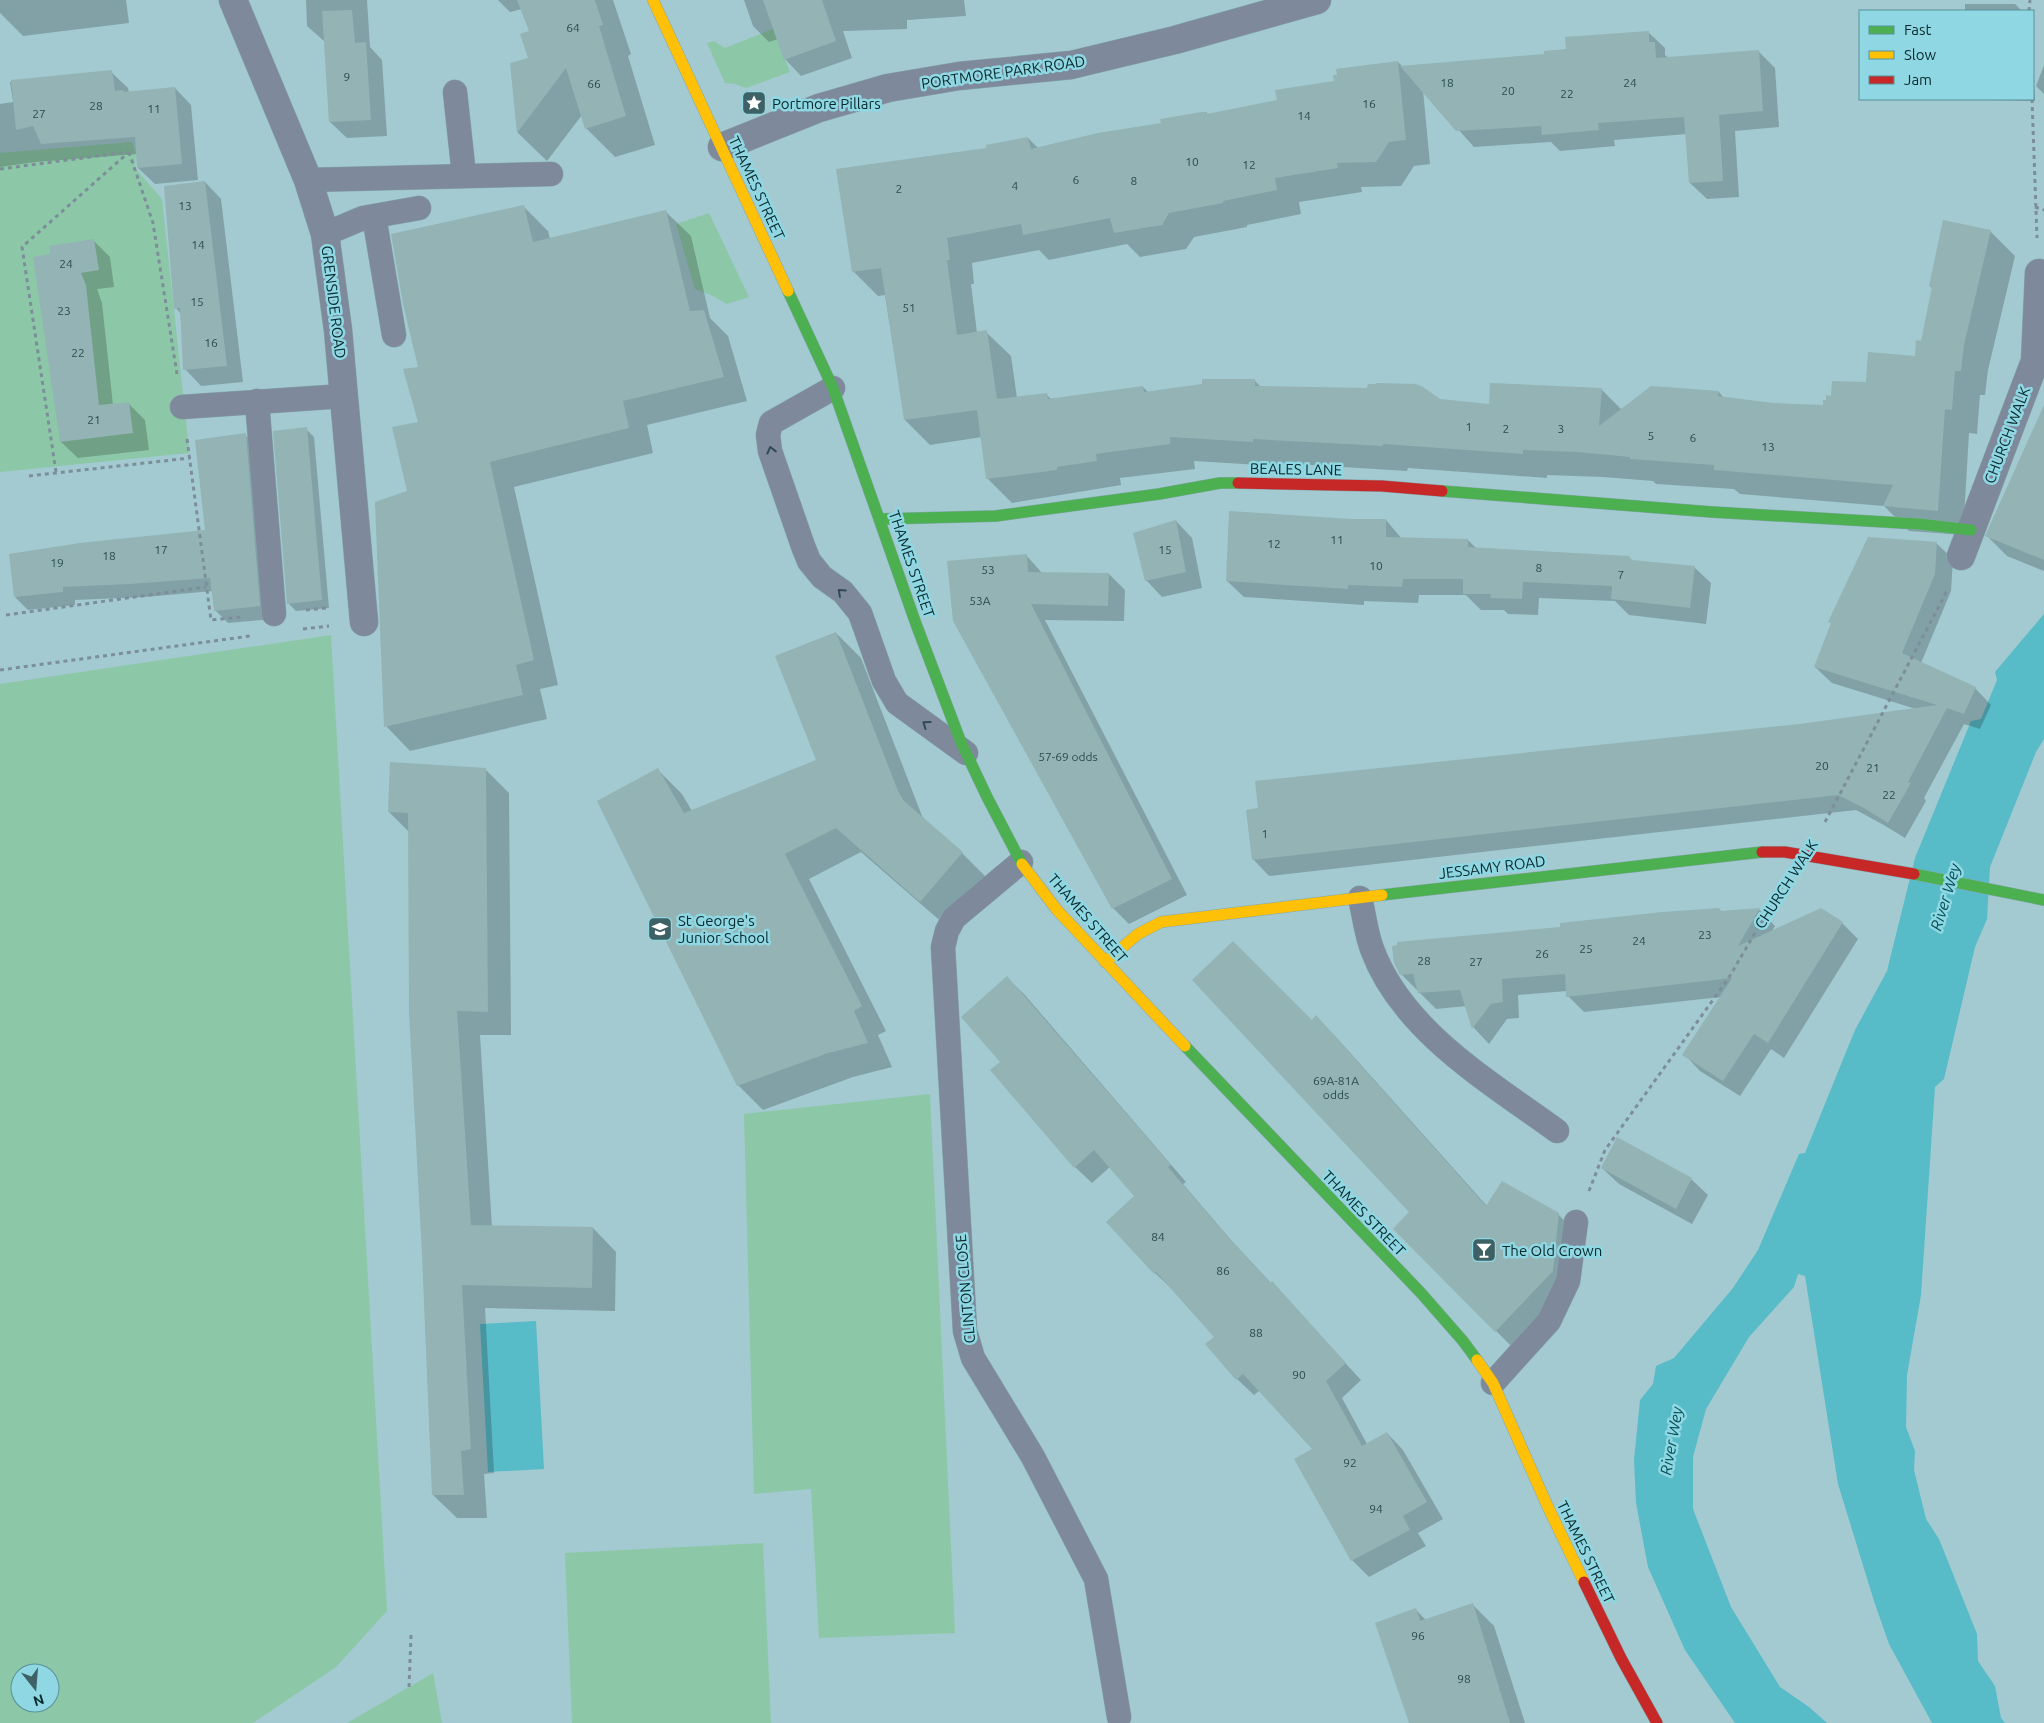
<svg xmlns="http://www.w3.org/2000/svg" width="2044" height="1723" font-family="Ubuntu,sans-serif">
	<rect width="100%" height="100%" fill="#a2cad0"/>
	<!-- green -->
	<path fill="#8cc8a7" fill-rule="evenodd" d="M773 29 790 72 746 88 735 84 725 83 707 43 714 41 725 48Z
		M132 142 136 155 135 168 162 199 190 458 189 453 0 472V153Z
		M709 213 749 297 727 304 711 295 695 289 676 224Z
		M331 635 387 1611 336 1667 253 1723H0V684ZM20 1673H50V1703H20Z
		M930 1094 955 1633 819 1638 811 1489 754 1494 744 1114Z
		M763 1543 771 1723H572L565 1553Z
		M433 1673 442 1723H347Z"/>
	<!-- water -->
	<path fill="#58bbc8" d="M2044 614V739L2036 752 1990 867 1987 919 1975 947 1944 1079 1935 1087 1921 1295 1907 1375 1906 1427 1915 1451 1914 1470 1926 1519 1939 1539 1977 1634 1978 1661 1995 1686 2001 1718 2005 1723H1932L1889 1644 1874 1601 1838 1484 1805 1276 1798 1274 1794 1287 1749 1337 1706 1409 1693 1457V1509L1731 1607 1780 1687 1809 1707 1827 1723H1735L1685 1650 1648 1567 1636 1503 1634 1460 1640 1400 1653 1384 1656 1366 1674 1358 1733 1288 1758 1250 1799 1154 1805 1153 1855 1030 1887 971 1915 858 1971 721 1981 719 1997 680 1995 672Z
		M536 1321 544 1469 488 1472 480 1324Z"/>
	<!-- shadow -->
	<path fill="#0003" d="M0 0H126L129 23 23 36 0 13Z
		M306 0H367L370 47 382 60 387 136 347 138 330 122 325 42 307 26Z
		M498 0H613L631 54 628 56 655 145 615 157 586 128 582 115 547 161 518 133 512 64 530 59 531 32 522 9 510 12Z
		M744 0H964L966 16 907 20V29L843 31 852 58 801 76 785 59 778 39 769 42 753 26Z
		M1965 4H2015L2022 11H1965Z
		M1648 32 1665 48V55L1669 58 1758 51 1775 68 1779 127 1735 131 1739 197 1707 199 1690 183 1687 134 1614 140 1615 146 1560 151 1551 142 1474 147 1423 90 1430 164 1414 166 1401 186 1361 187 1362 192 1299 202 1301 214 1247 225V227L1194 237 1186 249 1140 257 1127 244 1049 260 1039 250 972 263 974 284H971L977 333 986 332 1011 356 1017 398 1046 394 1051 399 1143 387 1149 393 1255 381 1261 387 1490 405 1601 389 1622 410 1719 392 1724 398 1773 404 1824 406 1833 397 1867 384 1916 357 1922 342 1933 289 1930 286 1990 231 2015 256 1988 370 1985 395H1980L1977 434 1969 433 1963 535 1909 531 1884 506 1740 494 1734 489 1656 484 1653 481 1603 477 1547 475V478L1408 468 1407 471 1278 463V466L1194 461 1195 469 1120 478 1121 485 1012 503 987 478 982 437 930 445 905 420 885 295 878 296 853 271 987 149 1028 138 1038 148 1162 124 1207 113 1208 115 1278 101 1398 62 1403 67 1546 55Z
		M2044 65V94L2036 86Z
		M2033 68 2035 101 1942 99H2033Z
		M111 72 128 88 129 93 175 88 191 105 198 180 155 184 138 168 137 154 35 162 0 167V104L13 102 10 82Z
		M205 182 221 199 243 382 201 386 185 369 181 314 176 308Z
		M523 206 548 231 550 239 666 212 691 236 710 318 728 336 747 401 647 425 653 453 514 487 558 685 540 689 547 719 410 751 386 726 409 492 420 423V368Z
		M93 240 110 257 114 287 97 289 102 303 113 405 128 403 145 420 149 450 78 458 61 442 51 255Z
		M2044 407V571L2007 556 1987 536Z
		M306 429 314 437 329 608 296 611 288 603Z
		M245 435 258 447 272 619 228 623 215 610 213 591 145 597 75 600V605L28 610 15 597 207 531Z
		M1351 520H1386L1402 539 1468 540 1477 549 1694 567 1711 583 1706 624 1629 615 1615 601 1539 598 1538 615 1508 614 1504 610H1481L1466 595H1419L1418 603 1364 601V605L1244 597 1227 581Z
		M1176 521 1192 538 1202 588 1162 597 1146 580Z
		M1936 543 1953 559 1951 591 1921 663 1975 688 1991 705 1980 729 1964 724 1924 798 1926 801 1905 838 1882 824 1856 810 1269 876 1253 859 1800 725 1916 709 1832 683 1815 667Z
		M1026 555 1042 573 1109 574 1125 590 1124 621 1045 620 1187 895 1129 924 1113 908 954 621Z
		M836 633 861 658 924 821 962 853 987 878 945 925 861 852 809 879 886 1031 878 1035 892 1067 853 1077 763 1110 738 1085 658 770 682 794 692 811 818 761Z
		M485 769 509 793 511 1035H480L492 1227 593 1228 616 1252 615 1311 485 1308 494 1473 484 1474 487 1518H457L433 1495 409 832 389 812Z
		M1719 909 1722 912 1760 910 1775 926 1771 933 1842 923 1858 939 1784 1058 1771 1049 1740 1096 1700 1071 1684 1054 1721 997 1584 1012 1568 996 1567 991 1518 995 1519 1018 1507 1019 1489 1044 1474 1028 1467 1006 1436 1009 1401 974 1561 928Z
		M1007 978 1024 994 1186 1182 1183 1184 1230 1239 1361 1380 1342 1398 1367 1444 1387 1433 1403 1450 1443 1519 1418 1533 1426 1546 1369 1577 1352 1560 1314 1450 1260 1390 1254 1395 1237 1379 1216 1337 1172 1289 1155 1273 1108 1222 1135 1196 1110 1167 1092 1183 1075 1167 1002 1062Z
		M1316 1017 1336 1037 1487 1206 1558 1214 1578 1235 1573 1291 1516 1351 1395 1229 1411 1212 1312 1022Z
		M1602 1168 1691 1179 1708 1195 1692 1224 1619 1184Z
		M1472 1604 1494 1626 1525 1723H1410L1416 1610 1426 1620Z"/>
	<!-- building -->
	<path fill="#93b3b4" d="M517 0H595L603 25 599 26 626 116 585 129 566 68 517 133 510 63 528 58 520 34 529 31Z
		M763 0H822L836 41 784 60Z
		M352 10 355 43 366 42 371 120 329 122 322 11Z
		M1649 31V42H1655L1656 58 1759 50 1763 111 1719 115 1723 181 1689 183 1684 117 1598 123 1599 130 1542 135 1541 126 1456 131 1400 66 1544 54V51L1566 49 1565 37Z
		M1398 61 1406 140 1389 142 1376 162 1337 163 1338 168 1275 178 1277 190 1223 201V203L1169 213 1162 225 1114 233 1110 218 1023 235 1021 224 947 238 950 260H947L957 335 987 330 997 399 1047 393 1048 399 1143 386 1144 392 1202 384V379H1255V386L1367 388 1368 384H1375L1376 383 1416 384 1423 387 1440 399 1489 404 1490 383 1602 388 1599 426 1651 386 1719 391 1718 396 1773 403 1823 405V400H1826V395L1831 396 1832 381 1866 382 1868 352 1915 356 1916 340 1921 341 1932 287 1929 286 1943 220 1991 230 1964 345 1961 371H1955L1952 410 1945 409 1938 511 1883 506 1893 485 1714 470V465L1630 459V457L1577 452 1523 450V454L1383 444V446L1253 439V442L1170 437V444L1096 454 1097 461 1057 467V470L986 479 977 410 904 420 881 268 852 272 836 169 986 148V145L1028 137 1031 149 1098 133 1161 123 1160 119 1202 112H1207V114L1277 100 1275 90 1334 81 1333 75H1337L1336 69Z
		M112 70 115 91 123 90 124 92 175 87 182 164 137 168 135 137 41 144 33 126 16 130 11 80Z
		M205 181 227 366 183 370 180 308 174 309 164 186Z
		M524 205 533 242 666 210 690 311 704 310 724 377 623 401 629 428 490 462 534 660 516 665 523 695 384 727 375 502 407 491 392 427 418 422 403 369 418 367 403 304 391 234Z
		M94 239 99 270 81 273 86 285 99 405 129 402 133 433 60 442 33 257 50 254 49 246Z
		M2044 405V560L1985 536Z
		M307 427 322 600 287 604 273 431Z
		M246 433 260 606 214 611 210 578 131 584 63 587V592L14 597 9 554 80 543 205 530 195 440Z
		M1229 511 1351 519H1386V537L1468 539V547L1629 556 1632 560 1695 566 1690 608 1611 599 1612 586 1523 582 1522 599 1490 598 1491 594H1463V579H1403L1402 587 1348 585V589L1226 581Z
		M1176 520 1186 572 1145 581 1133 533Z
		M1868 537 1937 542 1935 574 1902 653 1976 687 1964 714 1947 708 1908 782 1911 783 1888 823 1864 808 1838 795 1252 860 1246 810 1258 808 1255 781 1800 724 1937 705 1814 667 1831 623 1828 622Z
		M1027 554 1028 572 1109 573 1108 606 1031 604 1172 879 1112 909 953 621 947 561Z
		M836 632 898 791 904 801 963 852 920 902 836 828 785 854 862 1006 854 1011 868 1043 828 1053 737 1086 597 801 658 768 684 813 816 760 775 656Z
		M390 762 486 768 488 1012 457 1011 471 1225 593 1227 592 1288 462 1285 471 1449 461 1451 464 1495H432L422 1254 409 1012 408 813 388 812Z
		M1719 908 1720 911 1760 908 1738 946 1821 908 1843 922 1768 1043 1754 1034 1723 1081 1682 1055 1732 978 1566 997 1565 974 1502 979 1503 1002 1491 1004 1472 1029 1460 990 1418 993 1413 974 1400 975 1394 963 1392 946 1397 945V942L1560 927V923L1663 912Z
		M1233 941 1312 1020 1316 1015 1486 1206 1502 1181 1559 1213 1553 1271 1495 1332 1393 1229 1409 1212 1192 980Z
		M1007 976 1171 1165 1168 1167 1214 1221 1270 1283 1272 1281 1346 1363 1326 1381 1362 1446 1387 1432 1427 1502 1403 1516 1410 1530 1351 1561 1294 1459 1312 1449 1243 1374 1236 1380 1205 1344 1214 1337 1156 1272 1154 1274 1106 1222 1134 1196 1094 1150 1074 1168 990 1070 1000 1062 961 1017Z
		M1617 1137 1692 1178 1676 1209 1601 1168Z
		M1473 1603 1510 1723H1409L1375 1623 1416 1608 1420 1621Z"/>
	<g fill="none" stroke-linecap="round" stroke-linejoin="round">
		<defs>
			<path id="lane" d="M455 92 464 175
				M308 180 551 174
				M374 216 394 335
				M325 234 363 218 419 208
				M833 388 771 423 768 435 770 451 803 546 809 561 822 577 843 592 860 613 884 681 897 703 966 753
				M257 401 274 614
				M182 407 344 396
				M1021 862 954 918 947 931 943 947 965 1331 973 1358 1033 1457 1096 1579 1119 1717
				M1360 898C1364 914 1366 933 1372 949 1402 1031 1490 1082 1557 1131
				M1493 1383 1549 1321 1568 1281 1576 1222"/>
			<path id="street" d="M233 0 308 180 325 234 338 330 364 622
				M722 147 819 108 888 88 959 76 1071 65 1175 40 1317 0
				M1961 556 2035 361 2039 273"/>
			<path id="fast" d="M788 291 833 388 916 624 960 740 987 797 1022 864
				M1442 491 1712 512 1919 524 1971 530
				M881 519 996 516 1159 494 1220 483H1238
				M1914 874 2044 900
				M1382 895 1762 852
				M1185 1046 1421 1293 1463 1341 1477 1360"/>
			<path id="slow" d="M653 0 788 291
				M1022 864 1057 910 1185 1046
				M1105 962 1138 934 1161 922 1382 895
				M1477 1360 1493 1383 1547 1505 1584 1582"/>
			<path id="jam" d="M1238 483 1382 486 1442 491
				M1762 852H1785L1914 874
				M1584 1582 1621 1658 1657 1723"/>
		</defs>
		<!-- lane casing -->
		<use href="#lane" stroke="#86a7ac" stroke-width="25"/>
		<!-- street casing -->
		<use href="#street" stroke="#86a7ac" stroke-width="29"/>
		<!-- fast casing -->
		<use href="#fast" stroke="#86a7ac" stroke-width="12"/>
		<!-- slow casing -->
		<use href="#slow" stroke="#86a7ac" stroke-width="12"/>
		<!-- jam casing -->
		<use href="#jam" stroke="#86a7ac" stroke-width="12"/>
		<!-- path -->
		<path stroke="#7d8e9a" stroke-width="3" stroke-dasharray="4 4" stroke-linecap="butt" d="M2029 11 2030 0
			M2032 99 2037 238
			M129 152 153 223 177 374
			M0 169 128 152
			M2035 207 2044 210
			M187 439 211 620 242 617
			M56 472 22 247 129 152
			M29 476 190 458
			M306 610 327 608
			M6 615 206 587
			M303 629 329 626
			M0 670 250 636
			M1825 822 1948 589
			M1589 1191 1605 1150 1728 979 1782 887
			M409 1687 411 1635"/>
		<!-- lane -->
		<use href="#lane" stroke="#7e8a9b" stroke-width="24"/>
		<!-- street -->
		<use href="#street" stroke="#7e8a9b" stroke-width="28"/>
		<!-- fast -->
		<use href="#fast" stroke="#4caf50" stroke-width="11"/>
		<!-- slow -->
		<use href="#slow" stroke="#ffc107" stroke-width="11"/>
		<!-- jam -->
		<use href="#jam" stroke="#c62828" stroke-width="11"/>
	</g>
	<!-- one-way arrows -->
	<defs><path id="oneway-chevron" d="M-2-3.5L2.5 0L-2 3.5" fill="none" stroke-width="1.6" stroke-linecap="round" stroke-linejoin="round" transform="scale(1.25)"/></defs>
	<g stroke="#314a53">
		<use href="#oneway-chevron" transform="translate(771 450) rotate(-104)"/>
		<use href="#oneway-chevron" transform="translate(841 592) rotate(-138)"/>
		<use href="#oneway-chevron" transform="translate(926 724) rotate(-144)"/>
	</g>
	<!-- icons -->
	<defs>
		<symbol id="sight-square" viewBox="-11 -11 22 22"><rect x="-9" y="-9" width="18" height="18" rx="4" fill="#3e6165" stroke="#8fd8e3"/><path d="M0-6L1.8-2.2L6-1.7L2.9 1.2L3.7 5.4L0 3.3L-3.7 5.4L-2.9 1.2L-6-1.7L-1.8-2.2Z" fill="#fff"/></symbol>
		<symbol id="school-square" viewBox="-11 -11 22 22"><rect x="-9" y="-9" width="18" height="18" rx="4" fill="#3e6165" stroke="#8fd8e3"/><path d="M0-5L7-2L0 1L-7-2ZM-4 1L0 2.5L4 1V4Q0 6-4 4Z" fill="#fff"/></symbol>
		<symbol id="bar-square" viewBox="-11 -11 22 22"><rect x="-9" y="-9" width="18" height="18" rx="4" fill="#3e6165" stroke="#8fd8e3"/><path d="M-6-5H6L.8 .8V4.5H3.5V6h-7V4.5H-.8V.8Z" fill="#fff"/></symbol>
	</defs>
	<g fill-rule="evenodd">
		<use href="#sight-square" x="740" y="89" width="28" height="28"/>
		<use href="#school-square" x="646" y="915" width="28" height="28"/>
		<use href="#bar-square" x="1470" y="1236" width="28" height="28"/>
	</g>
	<g text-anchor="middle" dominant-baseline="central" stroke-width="5" stroke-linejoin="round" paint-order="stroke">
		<!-- number labels -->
		<g font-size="12" fill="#2b4b4e">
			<text x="573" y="27">64</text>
			<text x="347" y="76">9</text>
			<text x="1447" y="82">18</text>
			<text x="1630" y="82">24</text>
			<text x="594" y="83">66</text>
			<text x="1508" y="90">20</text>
			<text x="1567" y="93">22</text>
			<text x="1369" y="103">16</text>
			<text x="96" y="105">28</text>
			<text x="154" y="108">11</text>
			<text x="39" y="113">27</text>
			<text x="1304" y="115">14</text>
			<text x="1192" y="161">10</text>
			<text x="1249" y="164">12</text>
			<text x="1076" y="179">6</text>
			<text x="1134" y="180">8</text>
			<text x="1015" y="185">4</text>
			<text x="899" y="188">2</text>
			<text x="185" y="205">13</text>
			<text x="198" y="244">14</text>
			<text x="66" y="263">24</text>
			<text x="197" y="301">15</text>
			<text x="909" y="307">51</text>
			<text x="64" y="310">23</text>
			<text x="211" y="342">16</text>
			<text x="78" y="352">22</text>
			<text x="94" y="419">21</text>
			<text x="1469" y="426">1</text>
			<text x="1506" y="428">2</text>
			<text x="1561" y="428">3</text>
			<text x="1651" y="435">5</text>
			<text x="1693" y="437">6</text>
			<text x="1768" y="446">13</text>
			<text x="1337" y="539">11</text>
			<text x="1274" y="543">12</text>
			<text x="161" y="549">17</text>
			<text x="1165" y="549">15</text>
			<text x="109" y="555">18</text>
			<text x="57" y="562">19</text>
			<text x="1376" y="565">10</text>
			<text x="1539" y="567">8</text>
			<text x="988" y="569">53</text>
			<text x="1621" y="574">7</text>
			<text x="980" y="600">53A</text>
			<text x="1068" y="756">57-69 odds</text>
			<text x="1822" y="765">20</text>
			<text x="1873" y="767">21</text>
			<text x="1889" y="794">22</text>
			<text x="1265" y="833">1</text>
			<text x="1705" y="934">23</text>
			<text x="1639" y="940">24</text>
			<text x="1586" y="948">25</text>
			<text x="1542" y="953">26</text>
			<text x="1424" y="960">28</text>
			<text x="1476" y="961">27</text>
			<text x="1336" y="1080">69A-81A<tspan x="1336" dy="14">odds</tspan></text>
			<text x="1158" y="1236">84</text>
			<text x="1223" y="1270">86</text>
			<text x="1256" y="1332">88</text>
			<text x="1299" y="1374">90</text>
			<text x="1350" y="1462">92</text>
			<text x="1376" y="1508">94</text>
			<text x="1418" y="1635">96</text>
			<text x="1464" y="1678">98</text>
		</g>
		<!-- street labels -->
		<g font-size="15" fill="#08282c" stroke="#8fd8e3">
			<text transform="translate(1003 72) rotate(-8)">PORTMORE PARK ROAD</text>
			<text transform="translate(757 188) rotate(65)">THAMES STREET</text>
			<text transform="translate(334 302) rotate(83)">GRENSIDE ROAD</text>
			<text transform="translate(2007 435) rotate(-69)">CHURCH WALK</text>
			<text transform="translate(1296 469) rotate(1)">BEALES LANE</text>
			<text transform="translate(912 564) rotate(71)">THAMES STREET</text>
			<text transform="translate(1492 867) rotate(-7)">JESSAMY ROAD</text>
			<text transform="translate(1786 884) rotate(-57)">CHURCH WALK</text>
			<text transform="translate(1088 918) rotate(49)">THAMES STREET</text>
			<text transform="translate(1364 1213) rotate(46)">THAMES STREET</text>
			<text transform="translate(965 1289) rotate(-95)">CLINTON CLOSE</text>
			<text transform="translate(1586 1552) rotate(64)">THAMES STREET</text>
		</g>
		<!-- poi labels -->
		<g font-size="15" fill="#08282c" stroke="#8fd8e3" text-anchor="start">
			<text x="772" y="103">Portmore Pillars</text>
			<text x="678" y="920">St George's<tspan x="678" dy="17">Junior School</tspan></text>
			<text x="1502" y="1250">The Old Crown</text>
		</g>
		<!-- water labels -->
		<g font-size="16" font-style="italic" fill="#054f58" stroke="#8fd8e3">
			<text transform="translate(1945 897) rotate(-73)">River Wey</text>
			<text transform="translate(1671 1441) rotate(-80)">River Wey</text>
		</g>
	</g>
	<!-- legend -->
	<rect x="1859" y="10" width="175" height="90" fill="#8fd8e3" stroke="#59929a"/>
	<rect x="1869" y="26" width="25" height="8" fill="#4caf50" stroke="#59929a"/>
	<text x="1904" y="35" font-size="15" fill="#08282c">Fast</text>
	<rect x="1869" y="51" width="25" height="8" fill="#ffc107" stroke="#59929a"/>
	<text x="1904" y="60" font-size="15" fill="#08282c">Slow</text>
	<rect x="1869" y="76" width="25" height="8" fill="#c62828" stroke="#59929a"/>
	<text x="1904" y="85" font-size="15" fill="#08282c">Jam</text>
	<!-- north arrow -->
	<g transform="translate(35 1688) rotate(163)"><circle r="24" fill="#8fd8e3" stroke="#59929a"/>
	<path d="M0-4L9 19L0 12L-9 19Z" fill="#3e6165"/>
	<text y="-8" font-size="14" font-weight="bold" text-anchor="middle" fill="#08282c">N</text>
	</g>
</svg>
